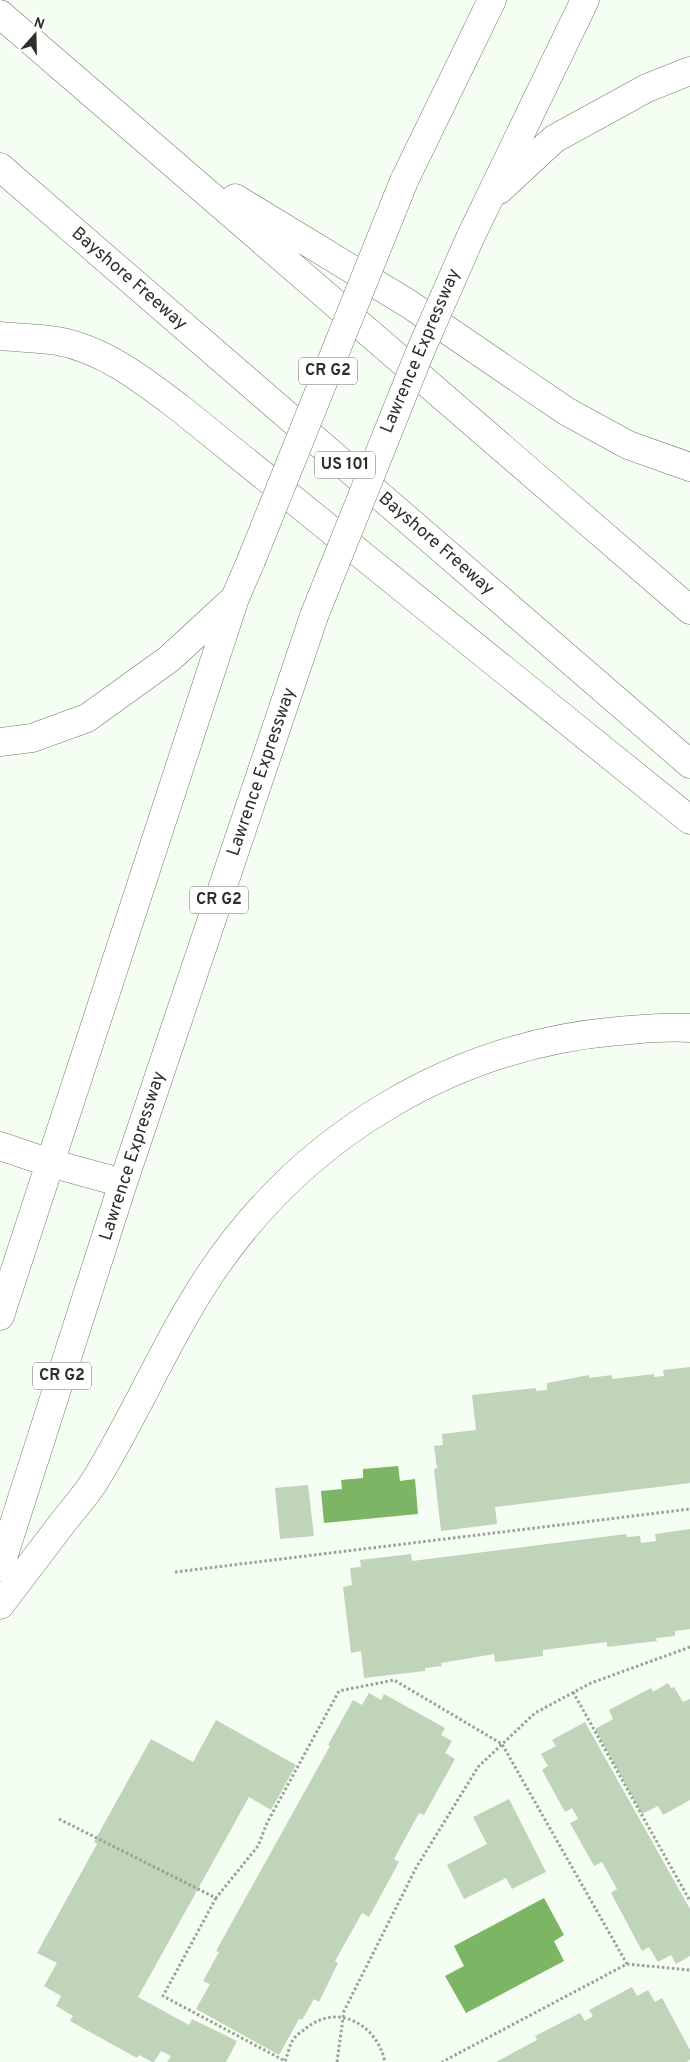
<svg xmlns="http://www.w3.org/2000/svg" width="690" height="2062" font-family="Overpass,sans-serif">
	<rect width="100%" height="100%" fill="#f5fef2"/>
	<!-- water -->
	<path fill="#7cb564" d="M398 1466 400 1481 415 1479 418 1514 324 1523 321 1491 342 1489 341 1480 363 1478V1469Z
		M544 1898 564 1935 554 1941 564 1961 466 2013 445 1976 464 1966 454 1946Z"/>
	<!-- building -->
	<path fill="#bfd4b8" d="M690 1367V1483L495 1507 497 1524 441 1531 434 1469 437 1468 434 1446 443 1445 442 1434 476 1430 472 1395 536 1388V1391L547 1390V1383L589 1375V1378L612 1375V1379L654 1374V1377L664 1376 663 1370Z
		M308 1485 314 1536 280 1539 275 1488Z
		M690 1529V1629L675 1631V1636L656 1638 657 1641 607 1647V1642L543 1650V1656L495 1662 494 1654 441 1663 442 1666 425 1668V1671L364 1678 361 1651 351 1653 343 1587 352 1585 350 1568 361 1567 360 1560 411 1554 412 1561 626 1534 627 1537 640 1536 641 1543 656 1541 655 1534Z
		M668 1683 671 1688 674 1687 683 1702 690 1699V1800L663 1815 658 1806 642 1814 595 1729 613 1719 609 1710 651 1688 653 1692Z
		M369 1693 381 1700 384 1694 445 1728 441 1735 452 1741 445 1753 455 1759 424 1815 419 1813 394 1859 399 1862 369 1917 362 1913 335 1961 338 1963 319 2002 314 1999 302 2020 299 2019 279 2055 196 2009 210 1984 203 1981 219 1952 216 1951 330 1746 328 1745 353 1700 362 1705Z
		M216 1720 296 1765 271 1810 249 1797 138 1997 189 2025 192 2019 237 2041 226 2062H167L171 2056 161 2051 154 2062H152L139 2055 137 2058 70 2021 73 2016 56 2006 61 1996 44 1986 57 1963 37 1953 97 1844 94 1842 151 1739 193 1762Z
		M585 1722 690 1909V1956L676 1964 671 1955 658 1962 649 1947 642 1951 611 1893 617 1889 602 1862 594 1866 570 1823 578 1819 572 1808 565 1812 542 1770 548 1766 541 1754 556 1746 552 1740Z
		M509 1799 546 1872 512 1889 506 1878 464 1899 447 1865 487 1844 473 1817Z
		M632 1987 637 1996 648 1990 655 2002 662 1998 690 2050V2059L687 2062H496L537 2040 535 2036 580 2013 585 2021 593 2016 589 2010Z"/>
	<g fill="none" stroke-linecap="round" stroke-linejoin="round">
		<defs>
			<path id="highway" d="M0 14 690 610
				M0 167 690 764
				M404 181 492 0
				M499 190 554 139 647 88 690 71
				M235 198 409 304 566 411 628 445 690 467
				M470 238 585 0
				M0 336C19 338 39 338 57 341 104 349 144 381 181 409L690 820
				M0 742 32 738 87 718 169 659 233 600
				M0 1146 50 1163 123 1183
				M0 1316 235 598 251 561
				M0 1567 123 1183 314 616
				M0 1605C21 1577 43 1549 64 1521 75 1507 87 1494 96 1479 137 1412 167 1339 211 1273 303 1136 453 1045 618 1031 642 1029 666 1026 690 1028"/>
		</defs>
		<!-- highway casing -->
		<use href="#highway" stroke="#6c7f65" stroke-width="29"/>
		<!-- path -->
		<path stroke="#99a296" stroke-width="3" stroke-dasharray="2.5 2.5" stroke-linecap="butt" d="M175 1572 690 1509
			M573 1692 690 1901
			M59 1819 216 1898 258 1846 267 1823 339 1691 394 1680 502 1744 627 1964 442 2062
			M216 1898 163 1996 285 2061
			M627 1964 690 1970
			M285 2061C288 2055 289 2046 293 2040 295 2036 301 2032 305 2029 337 2002 377 2024 385 2062
			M337 2062 344 2011 416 1868 478 1767 535 1713 591 1683 690 1647"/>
		<!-- highway -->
		<use href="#highway" stroke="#fff" stroke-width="28"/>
		<defs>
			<path id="highway-bridge" d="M251 561 404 181
				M314 616 420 352 470 238"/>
		</defs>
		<!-- highway-bridge casing -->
		<use href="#highway-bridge" stroke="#6c7f65" stroke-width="29" stroke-linecap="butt"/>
		<!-- highway-bridge -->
		<use href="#highway-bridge" stroke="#fff" stroke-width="28"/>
	</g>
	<g text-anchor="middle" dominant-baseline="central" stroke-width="4" stroke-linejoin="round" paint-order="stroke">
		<!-- shield labels -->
		<g fill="#fff" stroke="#6a7068" stroke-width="1">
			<rect x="299" y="357.5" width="58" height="27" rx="4"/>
			<rect x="315" y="451.5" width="60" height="27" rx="4"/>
			<rect x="190" y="886.5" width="58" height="27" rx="4"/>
			<rect x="33" y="1362.5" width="58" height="27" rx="4"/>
		</g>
		<g font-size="16" font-weight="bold" fill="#2a3227">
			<text x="328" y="371">CR G2</text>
			<text x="345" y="465">US 101</text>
			<text x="219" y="900">CR G2</text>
			<text x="62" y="1376">CR G2</text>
		</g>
		<!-- street labels -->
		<g font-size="18" fill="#2a3227" stroke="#fff">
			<text transform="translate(129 279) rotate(41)">Bayshore Freeway</text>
			<text transform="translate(421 351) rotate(-67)">Lawrence Expressway</text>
			<text transform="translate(436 544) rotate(41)">Bayshore Freeway</text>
			<text transform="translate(262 772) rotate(-71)">Lawrence Expressway</text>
			<text transform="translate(133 1156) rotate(-72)">Lawrence Expressway</text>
		</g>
	</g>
	<!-- north arrow -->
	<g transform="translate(35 35) rotate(20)" stroke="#ffffff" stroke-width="4" paint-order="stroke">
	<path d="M0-4L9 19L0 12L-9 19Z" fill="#2a3227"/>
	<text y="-8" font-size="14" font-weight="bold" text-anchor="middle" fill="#2a3227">N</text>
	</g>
</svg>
